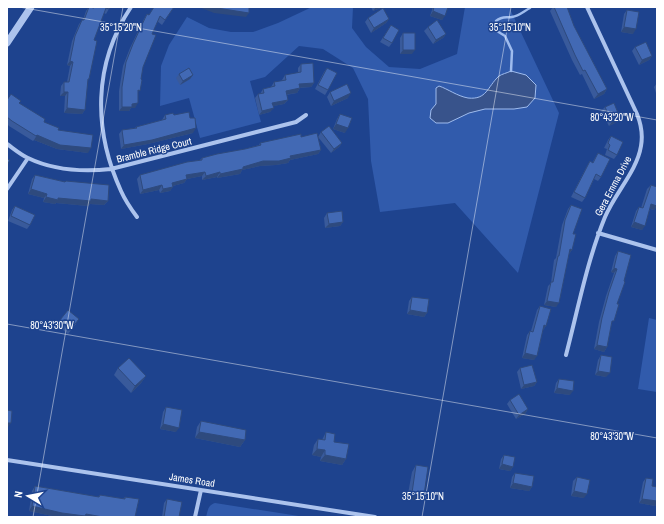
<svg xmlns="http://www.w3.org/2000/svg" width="664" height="524" font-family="'Archivo Narrow',sans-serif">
	<rect width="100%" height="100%" fill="#1e438e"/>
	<!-- green -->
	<path fill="#315bac" d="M312 7H353L352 28 366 47 389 67 420 69 457 54 465 7H509L559 113 518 273 455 203 380 212 371 161 368 99 353 68 323 49 299 46 265 77 250 81 261 122 200 138 189 98 160 106 161 66 169 45 187 17 209 28 231 32H253L278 23Z
		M649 318 657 320V392L638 389Z
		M215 503 305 517H206C208 510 208 505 215 503Z"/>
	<!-- water -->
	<path fill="#38538b" stroke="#9fbcee" d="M511 71 526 75 536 85 535 98 527 107 514 109H485L469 113 448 123H436L430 118 431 110 436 104V88L439 86C448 89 457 96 468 98 487 100 487 87 499 76 502 74 507 73 511 71Z"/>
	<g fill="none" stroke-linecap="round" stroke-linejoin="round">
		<!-- stream -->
		<path stroke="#9fbcee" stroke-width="2.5" d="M511 71 512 51 505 36 497 31 496 21C502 16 505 18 512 17 519 16 524 11 530 8"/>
		<!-- minor -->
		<path stroke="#acc3ed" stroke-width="4" d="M131 7C93 64 93 130 121 191 125 200 131 209 137 217
			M7 144C14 149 21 155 28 158 55 171 83 172 111 169L296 122 306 115
			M7 189 28 158
			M598 233 657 250
			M566 355C578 309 587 261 605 217 615 193 637 171 641 146 643 135 641 124 637 114L587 7
			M7 460 375 517
			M195 517 201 490"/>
		<!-- tertiary -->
		<path stroke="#acc3ed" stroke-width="7" d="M7 43 31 7"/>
	</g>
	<!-- wall -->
	<path fill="#395a9b" d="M89 7 93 8 94 7H110L106 14 104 13 94 40 89 79 87 81 85 110 82 114 64 113 65 96H60L61 86 64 82H67L70 66 67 65 72 41 79 24 83 20 86 11Z
		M174 7 162 25 157 21 152 34 143 67 135 108H131L129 111H119V91L123 66 130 48 144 19 147 14 149 15Z
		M371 7H383L373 11Z
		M433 7H448L442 20 430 16Z
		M553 7H567L574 26 607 89 604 94 594 99 582 74 580 75 572 60 550 11Z
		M627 10 633 34 621 32 624 14Z
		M368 18 389 19 386 23 371 33 365 22Z
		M391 25 392 43 389 47 380 42Z
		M428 27 446 34 443 38 433 44 424 31Z
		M403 33 412 54H400V38Z
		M635 47 652 56 649 60 639 65 632 51Z
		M301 64 314 83 311 87 300 88 297 93 286 95 288 100 284 104 273 106 270 112 259 115 255 98 258 94H260L263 89 271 87 274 82 282 81V80L285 75 298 73V68Z
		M327 68 328 90 325 95 315 89 324 72Z
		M179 74 193 75 190 79 180 85 176 78Z
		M657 83V96L654 87Z
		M330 92 348 98 331 106 327 97Z
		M7 100 19 103 44 122 58 130 88 153 57 149 34 140 33 141 9 126 7 124Z
		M605 107 620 118 617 122 609 126 601 111Z
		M340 114 345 133 333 129 337 119Z
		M165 115H174L193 133 148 144 121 149 119 134 122 130 135 128 136 127 162 120Z
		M321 132 342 143 339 147 331 153 318 137 321 150 318 154 290 160 288 163 276 165 260 166 242 170 240 174 217 178V177L202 180V176L187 179 184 183 173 186 170 191 160 193 159 190 140 194 137 179 140 175 200 160 202 158 245 149 259 145 260 143 301 137H318Z
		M611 136 617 155 614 159 605 155 607 149 604 148 608 140Z
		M598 153 601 177 598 181 594 179 585 198 582 202 571 197 587 166 590 161 592 163Z
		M35 175 65 182 66 181 108 201 104 205 90 204 88 206 56 203 55 204 43 202 44 198 28 194 32 179Z
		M651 185 657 187V206L654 210 650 209 642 230 631 227 636 211 639 207 641 208 647 189Z
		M571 205 573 234 572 250 569 254 556 307 544 305 548 286 551 283 554 260 556 258 562 225 568 209Z
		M15 206 30 225 27 229 8 221 12 210Z
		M327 213 343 222 340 226 325 228 324 218Z
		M618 251 617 304 611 325 607 347 604 352 594 349 599 322 606 296 614 273 611 272 615 256Z
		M412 297 427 313 424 317 407 314 409 301Z
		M540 306 546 326 543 330 534 360 522 358 527 335 530 331H531L537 310Z
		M60 320 76 324 68 334 56 324Z
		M601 355 606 377 595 375 598 360Z
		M118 368 146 376 141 383 131 393 114 375Z
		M520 368 537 382 534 386 521 389 517 372Z
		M559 379 570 395 554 393 556 383Z
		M510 400 528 409 525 414 516 419 507 404Z
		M166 407 176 432 160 429 163 412Z
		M201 421 245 440 240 447 195 438 197 427Z
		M326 432 334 442 346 459 342 465 320 461 321 457 312 455 314 445 318 439 322 440Z
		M504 455 513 467 510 471 499 469 501 459Z
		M416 465 419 501 407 499 412 472Z
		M515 473 532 487 529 491 510 488 512 477Z
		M577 477 584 498 571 496 573 481Z
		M646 478 652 486 657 487V503L655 506 639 503 643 482Z
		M35 486 98 497 100 495 123 499 125 497 135 517H57L29 511 32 491Z
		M167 499 179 517H162L164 503Z"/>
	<!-- shaded-wall -->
	<path fill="#2e4a7e" d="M199 7H214L249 13 246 17 214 13Z
		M376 7H383L373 11Z
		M433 11 445 16 442 20 430 16Z
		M389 19 386 23 371 33 374 28Z
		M624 27 636 29 633 34 621 32Z
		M446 34 443 38 433 44 436 40Z
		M403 50H415L412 54H400Z
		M652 56 649 60 639 65 642 60Z
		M70 61 73 62 70 66 67 65Z
		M193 75 190 79 180 85 183 81Z
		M314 83 311 87 296 88 299 84Z
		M300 88 297 93 282 95 286 91Z
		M607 89 604 94 594 99 598 94Z
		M64 92H68L65 96H60Z
		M351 93 348 98 331 106 334 101Z
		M288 100 284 104 269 107 272 103Z
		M138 103 135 108H131L129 111H119L122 107 132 104Z
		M67 108 85 110 82 114 64 113Z
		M274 108 270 112 259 115 262 111Z
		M620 118 617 122 609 126 612 122Z
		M336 124 348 128 345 133 333 129Z
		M196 128 193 133 148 144 121 149 124 145Z
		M37 135 91 148 88 153 57 149 34 140Z
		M342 143 339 147 331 153 334 149Z
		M321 150 318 154 290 160 288 163 276 165 260 166 242 170 240 174 217 178 220 174 243 167 263 161Z
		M205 172 202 176 187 179 184 183 169 187 172 183 186 175Z
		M220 172 217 177 202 180 206 176Z
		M162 185 159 190 140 194 143 190Z
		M173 187 170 191 160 193 163 189Z
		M31 189 47 194 44 198 28 194Z
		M46 197 91 199 108 201 104 205 90 204 88 206 56 203 55 204 43 202Z
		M651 204 657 206 654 210 648 208Z
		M343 222 340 226 325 228 329 224Z
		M634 222 645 226 642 230 631 227Z
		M570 249 572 250 569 254H567Z
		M614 268 617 269 614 273 611 272Z
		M547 301 559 303 556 307 544 305Z
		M410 310 427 313 424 317 407 314Z
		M544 325 546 326 543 330H541Z
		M597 345 607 347 604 352 594 349Z
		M525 353 537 356 534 360 522 358Z
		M598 371 610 373 606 377 595 375Z
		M146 376 141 383 131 393 135 386Z
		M537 382 534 386 521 389 524 385Z
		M557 388 573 391 570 395 554 393Z
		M528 409 525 414 516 419 519 415Z
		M7 423H11L8 427H7Z
		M163 424 179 428 176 432 160 429Z
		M199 432 245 440 240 447 195 438Z
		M317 449 325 450 321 457 312 455Z
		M325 455 346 459 342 465 320 461Z
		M502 464 513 467 510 471 499 469Z
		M513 483 532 487 529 491 510 488Z
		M574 491 587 494 584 498 571 496Z
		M412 493 424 495 419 501 407 499Z
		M642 499 657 501V503L655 506 639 503Z
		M32 506 86 514 103 517H57L29 511Z"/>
	<!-- building -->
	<path fill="#4269b4" stroke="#2e4a7e" d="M89 7 94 8 95 7H110L109 9 106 8 94 40 97 41 89 79H88L85 110 67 108 68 92H64V82H69L73 62 70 61 75 36 82 20H84Z
		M154 7H174L165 20 160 16 152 34 156 35 143 67 141 79 142 80 140 91 138 90V103L132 104V107H122V87L126 62 133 44 147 14 149 15Z
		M214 7H249V13L217 8Z
		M434 7H448L445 16 433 11Z
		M554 7H567L574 26 607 89 598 94 585 70 583 71 575 55Z
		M383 8 389 19 374 28 368 18Z
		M627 10 639 12 636 29 624 27Z
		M437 20 446 34 436 40 428 27Z
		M391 25 399 30 392 43 383 38Z
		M403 33H415V50H403Z
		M646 42 652 56 642 60 635 47Z
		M313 63 314 83 299 84 300 88 286 91 288 100 272 103 274 108 262 111 258 94 264 93 263 89 275 86 274 82 286 80 285 75 301 72V64Z
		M189 68 193 75 183 81 179 74Z
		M327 68 337 73 328 90 318 85Z
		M347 84 351 93 334 101 330 92Z
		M11 94 21 101 19 103 45 119 44 122 59 128 58 130 93 135 91 148 60 145 37 135 36 136 12 121 7 117V100Z
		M614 103 620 118 612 122 605 107Z
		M189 112 190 118H195L196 128 152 140 124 145 122 130 137 128 136 127 166 119 165 115 173 113 174 115Z
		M340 114 352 118 348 128 336 124Z
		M329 126 342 143 334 149 321 132Z
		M317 133 321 150 290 156 291 158 279 161H263L243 167V169L220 174V172L206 176 205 172 186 175 187 179 172 183 173 187 163 189 162 185 143 190 140 175 187 162 202 160V158L217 154 245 149 261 145 260 143 301 134V137Z
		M611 136 623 142 617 155 608 150 610 145 608 143Z
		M598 153 610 159 601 177 596 174 585 198 574 192 590 161 593 163Z
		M7 159 10 160 7 165Z
		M35 175 65 182 66 181 109 185 108 201 91 199V201L58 198V200L46 197 47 194 31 189Z
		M651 185 657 187V206L651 204 645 226 634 222 639 207 643 208Z
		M571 205 582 209 573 234H576L572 250 570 249 559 303 547 301 551 282H553L558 256H559L565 220Z
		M15 206 35 215 30 225 11 216Z
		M342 211 343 222 329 224 327 213Z
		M618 251 631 255 624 281 625 282 617 304H619L614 321H612L607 347 597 345 602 318 609 292 617 269 614 268Z
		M412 297 429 299 427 313 410 310Z
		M540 306 551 309 546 326 544 325 537 356 525 353 530 331 533 332Z
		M68 310 79 319 71 329 60 320Z
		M601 355 612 357 610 373 598 371Z
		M129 358 146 376 135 386 118 368Z
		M532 365 537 382 524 385 520 368Z
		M559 379 574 381 573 391 557 388Z
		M519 394 528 409 519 415 510 400Z
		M166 407 182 410 179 428 163 424Z
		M7 410 12 411 11 423H7Z
		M201 421 246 430 245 440 199 432Z
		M326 432 335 434 334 442 349 444 346 459 325 455V450L317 449 318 439 325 440Z
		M504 455 515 457 513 467 502 464Z
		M416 465 428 467 424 495 412 493Z
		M515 473 534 476 532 487 513 483Z
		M577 477 590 480 587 494 574 491Z
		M646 478 653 479 652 486 657 487V501L642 499Z
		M35 486 99 497 100 495 125 499V497L139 499 135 517H103L86 514 85 516 62 513 32 506Z
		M167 499 182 502 179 517H164Z"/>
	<!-- ticks -->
	<path fill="none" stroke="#fff" stroke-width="1" stroke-opacity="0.45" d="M19 7 657 120M7 324 657 438M33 517 123 7M422 517 511 7"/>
	<g text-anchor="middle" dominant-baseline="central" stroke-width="3" stroke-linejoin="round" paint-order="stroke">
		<!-- street labels -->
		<g font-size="10" fill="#fff" stroke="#1e438e">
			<text transform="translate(154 150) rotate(-14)">Bramble Ridge Court</text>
			<text transform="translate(613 186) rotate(-62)">Gera Emma Drive</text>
			<text transform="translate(192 480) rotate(9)">James Road</text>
		</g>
	</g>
	<g font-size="10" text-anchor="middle" fill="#fff" stroke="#1e438e" stroke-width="3" stroke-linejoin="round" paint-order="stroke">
		<text x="121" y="31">35°15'20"N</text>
		<text x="510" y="31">35°15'10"N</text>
		<text x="612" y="121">80°43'20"W</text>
		<text x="52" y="329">80°43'30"W</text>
		<text x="612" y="440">80°43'30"W</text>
		<text x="423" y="500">35°15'10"N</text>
	</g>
	<!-- border -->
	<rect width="664" height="524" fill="none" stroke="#ffffff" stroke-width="16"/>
	<!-- north arrow -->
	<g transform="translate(28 496) rotate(280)" stroke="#1e438e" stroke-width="3" paint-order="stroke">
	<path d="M0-3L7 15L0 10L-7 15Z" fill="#ffffff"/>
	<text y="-6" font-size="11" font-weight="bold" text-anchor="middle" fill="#ffffff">N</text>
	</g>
</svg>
